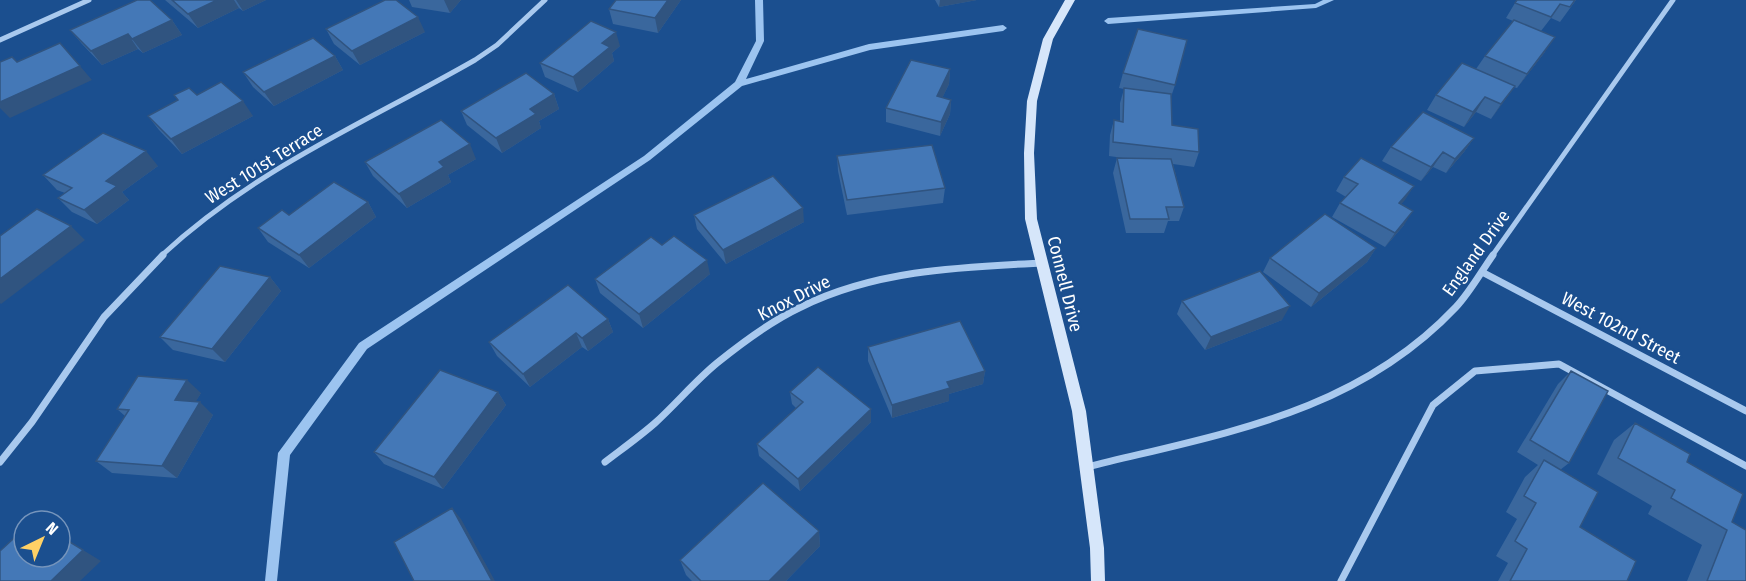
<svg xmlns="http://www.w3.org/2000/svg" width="1746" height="581" font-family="'Fira Sans Condensed',sans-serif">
	<rect width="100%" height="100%" fill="#1b4f8f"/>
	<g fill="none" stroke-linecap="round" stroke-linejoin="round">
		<!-- stream -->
		<path fill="#9cc4f0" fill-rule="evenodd" d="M755 0H763L764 41 746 79 869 44 1003 25 1007 28 1003 31 870 50 742 86 650 160 367 349 290 455 277 581H265L278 453 359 343 644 156 735 82 756 41Z
			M1323 0H1334L1316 8 1108 24 1104 21 1108 18 1315 4Z"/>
		<!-- street-far1 -->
		<path stroke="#a9c9ee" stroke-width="5" d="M0 40 89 0
			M161 256C256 168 365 123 475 60L497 45 545 0
			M1492 256 1673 0"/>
		<!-- street -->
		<path stroke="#a9c9ee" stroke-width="7" d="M1482 272 1746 411
			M0 462 32 422 104 317 163 255
			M605 462C622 449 639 437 655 423 677 403 695 381 717 363 743 342 771 321 801 307 875 270 960 267 1041 263
			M1087 467C1223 433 1355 414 1456 307 1470 292 1481 272 1493 255
			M1341 581 1433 405 1475 371 1559 364 1746 466"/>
		<!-- secondary -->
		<path fill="#d6e6fa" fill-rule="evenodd" d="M1065 0H1075L1053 39 1037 101 1034 153 1037 219 1086 411 1104 548 1105 581H1091L1090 548 1072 411 1025 219 1024 153 1027 101 1043 39Z"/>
	</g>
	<!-- wall -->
	<path fill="#3a679d" d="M165 0H266L243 11 239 8 198 28Z
		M409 0H461L450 13 412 7Z
		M616 0H681L658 33 613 24 609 9Z
		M935 0H977L939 7Z
		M1576 0 1560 22 1551 18 1541 31 1545 52 1517 88 1514 87 1491 119 1476 112 1464 127 1427 110 1436 95 1476 69 1485 56 1513 21 1506 18 1515 3Z
		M172 20 182 35 143 53 138 49 102 65 82 44 70 30Z
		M326 29 425 32 360 65 334 44Z
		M620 46 612 53 614 61 578 92 545 77 540 63Z
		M335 56 343 70 274 106 253 87 243 72Z
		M950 69 949 84 942 98 951 100 950 114 940 136 886 122V108Z
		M1123 73 1175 85 1171 97 1172 125 1199 152 1194 167 1173 164 1184 207 1179 221H1168L1164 233H1126L1113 173 1117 158H1123L1109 156 1110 135 1114 120 1120 121V103L1124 89 1119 88Z
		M554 94 559 109 539 121 541 128 502 153 467 125 461 111Z
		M174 95H197L253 116 182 154 159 130 148 116 178 100Z
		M1474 138 1464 152 1446 173 1433 167 1421 181 1382 161 1391 147Z
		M837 156 945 188 943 203 847 215 838 171Z
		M476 159 448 175 451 182 407 208 373 176 365 162Z
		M158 166 122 192 129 200 97 224 72 212 58 198 65 193 57 190 43 175Z
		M1344 177 1414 186 1401 204 1404 225 1385 247 1332 217 1340 203 1346 197 1336 191Z
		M368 202 376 217 309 268 268 242 258 228Z
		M694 215 804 222 726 264 697 229Z
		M662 245 710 274 643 328 600 293 595 279Z
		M1376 248 1367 262 1311 307 1263 272 1270 258Z
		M270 277 281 291 225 362 173 350 160 337Z
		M1182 301 1282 320 1205 350 1177 314Z
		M608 319 613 332 588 351 582 347 530 387 497 356 489 342Z
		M868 347 985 371 983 384 949 394V401L892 418 868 361Z
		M1571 371 1569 463 1560 470 1580 527 1627 581H1498L1508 563 1496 556 1517 519 1506 512 1525 477 1538 465 1517 452 1558 384Z
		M498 392 506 405 443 489 384 464 374 452Z
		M790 392 871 422 800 491 759 456 757 444 796 408 792 404Z
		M201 393 195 402 213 415 177 478 112 473 96 461 125 416 117 409Z
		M1635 423 1687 462 1732 522 1746 581H1687L1702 545 1648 514 1652 506 1597 474 1614 440Z
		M819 531 820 546 786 581H692L686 575 680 560Z"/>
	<!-- shaded-wall -->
	<path fill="#305480" d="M217 0H234L239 8 198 28 188 14Z
		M236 0H266L243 11Z
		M444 0H461L450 13Z
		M668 0H681L658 33 655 18Z
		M940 0H977L939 7Z
		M418 17 425 32 360 65 352 51Z
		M172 20 182 35 143 53 132 39Z
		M616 32 620 46 612 53 614 61 578 92 573 77 602 43Z
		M128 34 138 49 102 65 91 51Z
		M1555 37 1545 52 1517 88 1527 74Z
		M335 56 343 70 274 106 264 92Z
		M80 66 92 80 10 118 0 108V102Z
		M950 69 949 84 936 111 937 96Z
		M1515 86 1505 100 1491 119 1501 104Z
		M554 94 559 109 539 121 541 128 502 153 496 138 530 109Z
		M1485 97 1476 112 1464 127 1473 112Z
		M951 100 950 114 940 136 941 122Z
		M243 101 253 116 182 154 171 139Z
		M1474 138 1464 152 1446 173 1455 159Z
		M470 144 476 159 448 175 451 182 407 208 399 194 439 162Z
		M146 151 158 166 122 192 129 200 97 224 84 210 106 181Z
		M1443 152 1433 167 1421 181 1431 167Z
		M1414 186 1405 200 1390 217 1399 203Z
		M368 202 376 217 309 268 299 255Z
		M803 208 804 222 726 264 723 250Z
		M1413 211 1404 225 1385 247 1395 233Z
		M71 226 85 240 1 304 0 303V279Z
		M1376 248 1367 262 1311 307 1319 293Z
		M707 260 710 274 643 328 639 314Z
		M270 277 281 291 225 362 212 349Z
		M1290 306 1282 320 1205 350 1211 337Z
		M608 319 613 332 588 351 582 338Z
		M576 333 582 347 530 387 523 374Z
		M985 371 983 384 949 394V401L892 418V405L947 382Z
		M187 380 201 393 189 413 175 400Z
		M498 392 506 405 443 489 434 477Z
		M200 402 213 415 177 478 162 466Z
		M871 409V422L800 491 798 479Z
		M452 508 461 519 495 581H492Z
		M819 531 820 546 786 581H769Z
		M83 550 101 561 80 581H51Z"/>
	<!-- building -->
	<path fill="#4478b7" stroke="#305480" stroke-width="1.5" d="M137 0H150L172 20 132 39 128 34 91 51 70 30Z
		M172 0H217L188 14Z
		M385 0H396L418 17 352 51 326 29Z
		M616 0H668L655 18 609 9Z
		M1517 0H1575L1570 7 1560 4 1551 17 1515 3Z
		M1514 20 1555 37 1527 74 1485 56Z
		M591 21 616 32 602 43 610 47 573 77 540 63Z
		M1138 29 1187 40 1175 85 1123 73Z
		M313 38 335 56 264 92 243 72Z
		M60 43 80 66 0 102V62L12 57 17 62Z
		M911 60 950 69 937 96 951 100 941 122 886 108Z
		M1462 63 1515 86 1501 104 1485 97 1473 112 1436 95Z
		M526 73 554 94 530 109 536 114 496 138 461 111Z
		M221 82 243 101 171 139 148 116 178 100 174 95 189 88 197 95Z
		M1124 88 1171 94 1172 125 1198 129 1199 152 1113 142 1114 120 1123 122Z
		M1423 112 1474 138 1455 159 1443 152 1431 167 1391 147Z
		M441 120 470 144 439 162 444 167 399 194 365 162Z
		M103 133 146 151 106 181 117 186 84 210 58 198 72 188 43 175Z
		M932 145 945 188 847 200 837 156Z
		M1117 158 1171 159 1184 207H1166L1169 219H1130Z
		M1361 158 1414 186 1399 203 1413 211 1395 233 1340 203 1358 184 1344 177Z
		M773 176 803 208 723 250 694 215Z
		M334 182 368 202 299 255 258 228 282 210 289 215Z
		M37 209 71 226 0 279V236Z
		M1325 214 1376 248 1319 293 1270 258Z
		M674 236 707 260 639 314 595 279 651 237 662 245Z
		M220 266 270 277 212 349 160 337Z
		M1260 271 1290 306 1211 337 1182 301Z
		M568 285 608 319 582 338 576 333 523 374 489 342Z
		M960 321 985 371 947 382 950 388 892 405 868 347Z
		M818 367 871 409 798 479 757 444 803 402 790 392Z
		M440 370 498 392 434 477 374 452Z
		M1571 371 1608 391 1569 463 1530 440Z
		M138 376 187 380 175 400 200 402 162 466 96 461 129 410 117 409Z
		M1635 423 1690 454 1687 462 1743 494 1732 522 1746 530V581H1707L1727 530 1671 498 1675 490 1618 458Z
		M1544 460 1598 492 1580 527 1636 561 1627 581H1510L1527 549 1515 541 1536 503 1524 496Z
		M763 483 819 531 769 581H701L680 560Z
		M452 508 492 581H414L394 542Z
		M24 529V557H60V536L83 550 51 581H0V551Z"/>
	<g text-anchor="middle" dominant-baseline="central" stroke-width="4.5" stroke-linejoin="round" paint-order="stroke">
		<!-- street labels -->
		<g font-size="18" fill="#fff" stroke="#1b4f8f">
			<text transform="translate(264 164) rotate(-32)">West 101st Terrace</text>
			<text transform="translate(1476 253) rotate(-54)">England Drive</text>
			<text transform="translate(1065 284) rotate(76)">Connell Drive</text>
			<text transform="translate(794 298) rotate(-27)">Knox Drive</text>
			<text transform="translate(1621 328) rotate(28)">West 102nd Street</text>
		</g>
	</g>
	<!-- north arrow -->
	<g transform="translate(42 539) rotate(43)"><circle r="28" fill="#1b4f8f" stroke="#7695bc" stroke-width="1.5"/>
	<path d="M0-4.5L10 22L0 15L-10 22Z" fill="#ffd166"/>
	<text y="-9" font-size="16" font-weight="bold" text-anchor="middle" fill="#ffffff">N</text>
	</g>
</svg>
